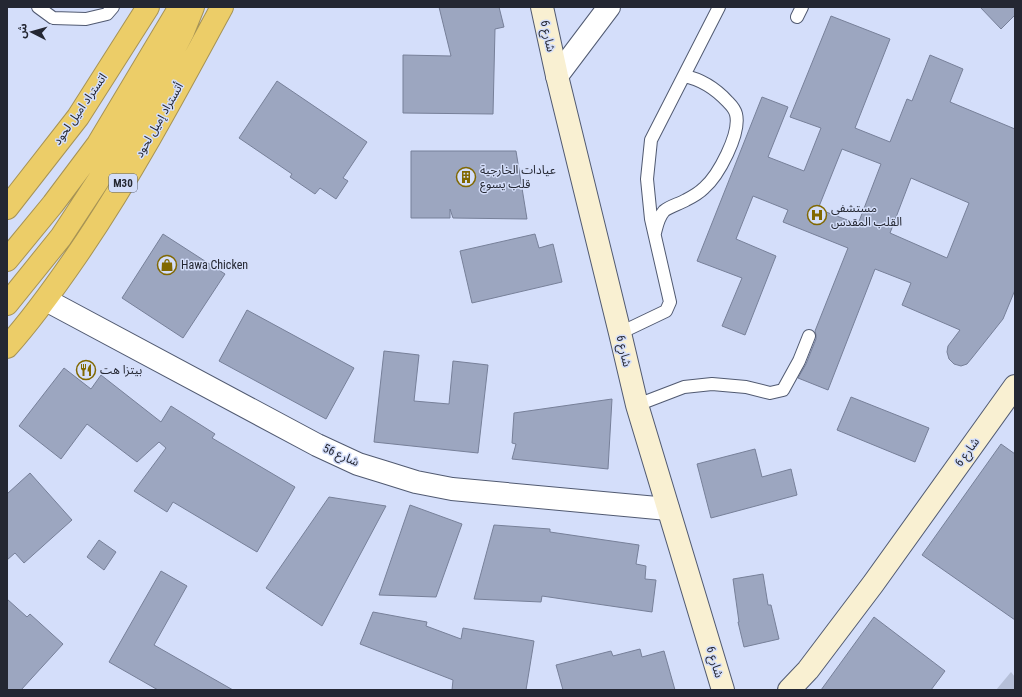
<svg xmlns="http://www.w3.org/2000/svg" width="1022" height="697" font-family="'Roboto Condensed','Noto Sans Arabic',sans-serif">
	<rect width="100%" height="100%" fill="#d4defa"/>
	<!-- green -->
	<path fill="#b5bfd8" d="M1011 672 1015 677V690H996Z"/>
	<!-- building -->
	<path fill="#9ca6c0" stroke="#778099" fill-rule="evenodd" d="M439 7H499L504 27 495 29 493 114 403 113V55L451 56Z
		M980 7H1015V15L1001 29Z
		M831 16 890 39 855 128 890 142 907 99 912 101 930 55 963 69 950 102 1015 129V290L1003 319 972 358 967 364 961 366 954 364 949 359 947 352 948 346 960 330 902 305 911 283 875 269 828 390 798 378 806 364 816 339V335L815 331 848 248 783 222 788 210 753 196 736 239 776 256 745 335 722 326 742 278 697 261 762 97 788 107 768 157 804 171 821 128 790 117ZM842 149 881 164 858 224 818 209ZM911 178 969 203 947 258 890 233Z
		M277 81 367 142 343 178 348 181 336 199 320 188 315 194 290 177 292 174 239 138Z
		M411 151H516L527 219 453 218 450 209V218H411Z
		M163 234 225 274 183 338 122 298Z
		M535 234 539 248 553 244 562 282 472 303 460 251Z
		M247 310 354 368 326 419 219 361Z
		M384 351 419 355 414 401 449 404 453 361 488 365 478 453 374 442Z
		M64 368 91 389 101 375 161 422 171 406 215 434 212 438 295 487 257 552 173 502 167 512 134 491 166 448 159 442 137 462 87 424 61 459 19 426Z
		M851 397 929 428 915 462 837 430Z
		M612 399 608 469 512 459 516 444 512 443 514 413Z
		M1001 444 1015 454V620L922 555Z
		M755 449 762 477 791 469 797 495 711 518 697 464Z
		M30 473 72 520 24 563 15 553 7 560V494Z
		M329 497 386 506 322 626 266 588Z
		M410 505 462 524 436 597 379 595Z
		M494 525 550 529V532L639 545 636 564 646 566 645 579 656 580 652 612 542 596 541 602 474 599Z
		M99 540 116 552 104 570 87 557Z
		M161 571 187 586 154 645 233 690H158L109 662Z
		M763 574 768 605H771L779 639 744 647 738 622H739L733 579Z
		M7 599 27 617 30 614 63 644 21 690H7Z
		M373 612 427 622 426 626 461 639 463 628 534 641 526 690H452L453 680 360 644Z
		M874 617 945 671 931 690H821Z
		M640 649 642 657 664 651 675 690H563L556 665 611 651 613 656Z"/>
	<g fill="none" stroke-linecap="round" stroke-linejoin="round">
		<defs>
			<path id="lane" d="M38 7 53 18 86 19 107 14 113 7
				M797 17 802 7
				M655 233C657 225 658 218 664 211 670 206 679 204 686 200 692 197 699 193 704 188 718 176 741 134 736 114 735 110 731 105 728 102 716 89 700 79 684 76
				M620 333 666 311 670 302 651 219 647 179 651 140 719 7
				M637 405 684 387 712 384 746 387 770 393 783 390 799 361 809 336"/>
			<path id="street" d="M557 76 609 7
				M46 300 317 445 358 464 384 472 416 482 452 489 668 509"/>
			<path id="secondary" d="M542 7 557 76 620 333 637 405 723 690
				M789 690 808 670 873 584 1015 386"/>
			<path id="highway" d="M7 208 78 117 148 7
				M7 260 53 204 98 144 180 7
				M7 304 61 237 113 158 162 73 183 32 193 7
				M7 347C33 318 55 287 77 255 131 176 176 92 222 7"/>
		</defs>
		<!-- lane casing -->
		<use href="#lane" stroke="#515a71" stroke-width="14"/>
		<!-- street casing -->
		<use href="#street" stroke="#515a71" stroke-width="24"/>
		<!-- secondary casing -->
		<use href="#secondary" stroke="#515a71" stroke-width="24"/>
		<!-- highway casing -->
		<use href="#highway" stroke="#a69355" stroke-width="24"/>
		<!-- lane -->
		<use href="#lane" stroke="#fff" stroke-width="12"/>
		<!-- street -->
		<use href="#street" stroke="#fff" stroke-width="22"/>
		<!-- secondary -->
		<use href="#secondary" stroke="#f9f0d2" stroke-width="22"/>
		<!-- highway -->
		<use href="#highway" stroke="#eccd68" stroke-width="22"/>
	</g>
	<!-- icons -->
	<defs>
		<symbol id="building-ring" viewBox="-11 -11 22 22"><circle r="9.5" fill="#d4defa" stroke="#816800" stroke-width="1.5"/><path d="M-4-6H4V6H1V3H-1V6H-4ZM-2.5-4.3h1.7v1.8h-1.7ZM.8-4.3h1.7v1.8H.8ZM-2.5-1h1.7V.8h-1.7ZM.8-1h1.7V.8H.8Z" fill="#816800"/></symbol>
		<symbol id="hospital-ring" viewBox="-11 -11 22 22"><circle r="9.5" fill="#d4defa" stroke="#816800" stroke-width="1.5"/><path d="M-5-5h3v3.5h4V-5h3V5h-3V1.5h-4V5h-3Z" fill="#816800"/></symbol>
		<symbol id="shop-ring" viewBox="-11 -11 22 22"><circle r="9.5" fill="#d4defa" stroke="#816800" stroke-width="1.5"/><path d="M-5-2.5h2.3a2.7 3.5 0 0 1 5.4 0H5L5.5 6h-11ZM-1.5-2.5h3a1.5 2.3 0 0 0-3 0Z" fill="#816800"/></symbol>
		<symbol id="restaurant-ring" viewBox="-11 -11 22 22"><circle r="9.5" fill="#d4defa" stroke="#816800" stroke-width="1.5"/><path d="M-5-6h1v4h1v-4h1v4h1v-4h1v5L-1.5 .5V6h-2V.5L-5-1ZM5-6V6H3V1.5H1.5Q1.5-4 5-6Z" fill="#816800"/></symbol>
	</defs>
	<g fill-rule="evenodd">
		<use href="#building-ring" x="455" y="166" width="22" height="22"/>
		<use href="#hospital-ring" x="806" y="204" width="22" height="22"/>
		<use href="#shop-ring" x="156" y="254" width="22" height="22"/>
		<use href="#restaurant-ring" x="75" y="359" width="22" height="22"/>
	</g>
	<g text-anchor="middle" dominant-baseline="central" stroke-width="3" stroke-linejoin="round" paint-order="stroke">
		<!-- shield labels -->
		<rect fill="#d4defa" stroke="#595e6e" stroke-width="1" x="109" y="174" width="28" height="18" rx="3"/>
		<g font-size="11" font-weight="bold" fill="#242732">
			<text x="123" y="183">M30</text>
		</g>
		<!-- street labels -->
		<g font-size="12" fill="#242732" stroke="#d4defa">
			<text transform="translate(548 36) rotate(78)">شارع 6</text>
			<text transform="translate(80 109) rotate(-55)">اتستراد اميل لحود</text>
			<text transform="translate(159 120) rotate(-60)">أتستراد إميل لحود</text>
			<text transform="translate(624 351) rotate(77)">شارع 6</text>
			<text transform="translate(967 452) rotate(-54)">شارع 6</text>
			<text transform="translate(341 455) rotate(24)">شارع 56</text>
			<text transform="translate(715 662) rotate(73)">شارع 6</text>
		</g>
		<!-- poi labels -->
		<g font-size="12" fill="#242732" stroke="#d4defa" text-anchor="start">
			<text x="480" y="170">عيادات الخارجية<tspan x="480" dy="14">قلب يسوع</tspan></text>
			<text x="831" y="208">مستشفى<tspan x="831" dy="14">القلب المقدس</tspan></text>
			<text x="181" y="265">Hawa Chicken</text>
			<text x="100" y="370">بيتزا هت</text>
		</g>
	</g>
	<!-- border -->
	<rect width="1022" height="697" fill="none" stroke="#242732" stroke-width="16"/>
	<!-- north arrow -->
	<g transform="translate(32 32) rotate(276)" stroke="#d4defa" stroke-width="3" paint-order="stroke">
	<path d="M0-3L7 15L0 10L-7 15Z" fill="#242732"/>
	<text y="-6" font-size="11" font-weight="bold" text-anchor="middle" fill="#242732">ش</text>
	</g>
</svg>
